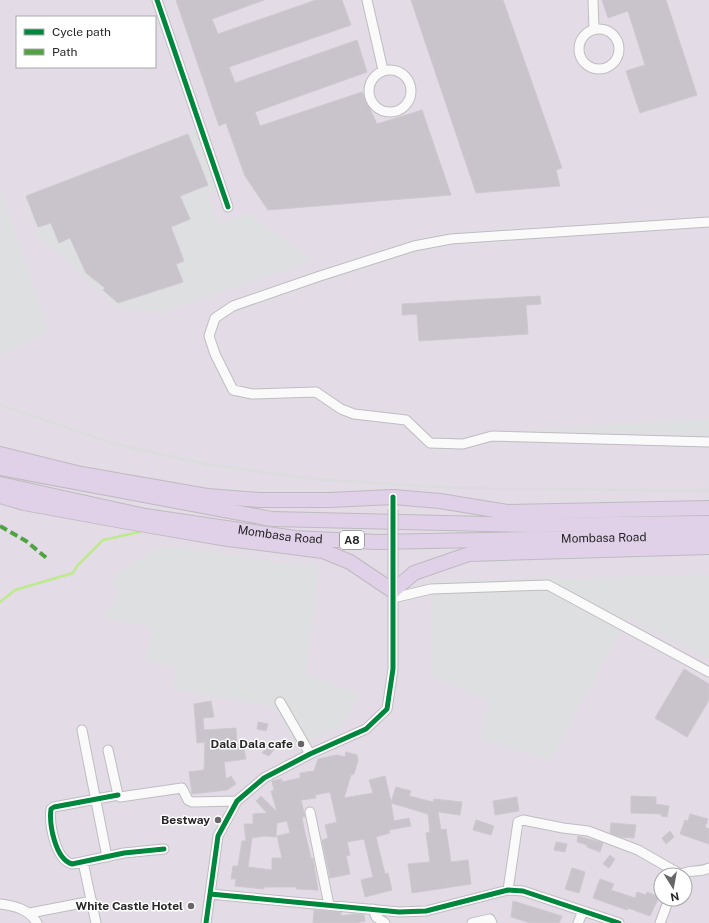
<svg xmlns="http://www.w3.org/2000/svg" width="709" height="923" font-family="'Public Sans',sans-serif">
	<rect width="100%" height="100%" fill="#e3dbe6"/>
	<!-- industrial -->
	<path fill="#dedfe1" d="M197 129 216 190 209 195 217 224 249 214 313 261 162 312 117 307 37 235 25 196Z
		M0 190 49 331 0 355Z
		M709 418V435L517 431Z
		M166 545 319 567 305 675 359 694 343 725 296 747 275 707 173 689 177 667 146 660 153 627 103 618 120 592 110 580 134 562Z
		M709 574V659L628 617 550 760 479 738 490 701 431 675 432 581Z"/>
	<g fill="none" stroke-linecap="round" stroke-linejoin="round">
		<!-- stream -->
		<path stroke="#bdea8c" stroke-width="2.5" d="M0 602 15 590 73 573 77 566 103 540 139 532"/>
	</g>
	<!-- building -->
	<path fill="#c9c3cb" stroke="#cec8d1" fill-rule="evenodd" d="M176 0H264L212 19 218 34 316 0H342L351 25 229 67 235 83 357 40 367 72 255 112 260 126 362 92 377 124 422 110 451 195 268 210 245 176 226 123 219 126Z
		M411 0H503L562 168 556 170 560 186 476 193Z
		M602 0H666L697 95 640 113 626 71 645 65 628 11 608 18Z
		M188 134 208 185 180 196 190 219 171 227 184 261 176 264 183 282 118 303 103 290 105 288 86 273 70 238 59 243 51 223 38 227 26 196Z
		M540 296 541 304 526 305 528 334 419 341 417 314 402 315V304Z
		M684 669 709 684V700L687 737 655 718Z
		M211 701 214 717 203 718 204 730 236 728 237 745 243 744 246 759 224 762 226 779 231 776 236 784 227 790 192 794 189 772 204 770 205 742 197 743 194 704Z
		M258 722 268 724 266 731 257 729Z
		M254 739 275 748 269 756 262 753 265 749 253 746Z
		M346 752 357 755 358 761 354 774 351 775 344 798 373 793 369 780 385 776 391 802 396 787 411 791 409 796 433 802 434 799 462 802 460 815 438 812 441 830 446 829 451 862 468 860 471 884 412 893 408 864 430 862 426 833 430 832 428 814 391 803 394 821 409 818 411 826 389 830 390 833 376 837 385 874 388 873 392 890 365 897 361 880 373 877 364 839 347 842 350 855 346 856 350 874 330 878 322 840 328 838 325 825 337 822 330 792 315 795 316 798 301 800 305 817H302L304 829 311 858H313L318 890 296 889 297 887H264V889L235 886 236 879H231L233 866H238L242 841H246L244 824H253V814L267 813 256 801 261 796 277 812 271 791 274 790 272 781 282 779V782L300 778V773L314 771 318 759 337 755 345 757ZM287 821 290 833 277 836 282 858H272V870L248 867 252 838 264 836 276 837 277 823Z
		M631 796 656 797V804L669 806 667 817 661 816 662 814 631 813Z
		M517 797 519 811 495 815 493 801Z
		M690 814 708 819 705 827 709 829V844L680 834 685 820 688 821Z
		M476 820 494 826 491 835 473 830Z
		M611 823 636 825 634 838 620 837 610 833Z
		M670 831 674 837 666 844 662 838Z
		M578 836 603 843 600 852 587 847V845L577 842Z
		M556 842 567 844 565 852 554 850Z
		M610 855 615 859 609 868 603 864Z
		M572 868 585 872 579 893 565 889Z
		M600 879 614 884 611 890 635 898 637 892 646 895 647 892 659 897 650 916 628 908 627 910 593 898Z
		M513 901 562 916 559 923H530L511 917Z
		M314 910 341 912V916L353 914 364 915 365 921 355 923H313Z"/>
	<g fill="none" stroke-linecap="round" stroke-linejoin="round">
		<defs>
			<path id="minor" d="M157 0 228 207
				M367 0 383 70
				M593 0 594 29
				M579 49a20 20 0 1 1 40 0a20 20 0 1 1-40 0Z
				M369 91a21 21 0 1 1 42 0a21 21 0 1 1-42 0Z
				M709 222 451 239 414 246 320 276 233 306 215 318 209 336 215 354 233 390 252 394 316 392 341 409 354 414 406 420 430 443 463 444 492 436 709 442
				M393 598 431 589 548 585 709 672
				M280 702 310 754
				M82 730 107 857
				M108 750 118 795 120 797 182 788 188 800 192 802 237 801
				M118 795 54 807 51 809C49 824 55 859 72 864L124 853 164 849
				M310 812 329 905
				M83 862 96 923
				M680 875C688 869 699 873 709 868
				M508 890 518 822 523 820 563 828 588 831 638 850 680 874
				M210 894 399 912 426 911 508 890 523 891 619 923
				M0 904C15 906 29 909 37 923
				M373 909 376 917 385 923
				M30 913 92 901
				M206 923 218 836 237 801 264 778 310 754 366 729 387 709 393 669V555
				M472 923 490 919 492 923
				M578 923 583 911
				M660 923 669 899"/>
			<g id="highway">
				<path d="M0 454 81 474 207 496 259 500H329L393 497 440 501 507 512 709 508"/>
				<path d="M0 468 272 519 530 525 709 523"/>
				<path id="s1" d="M0 484 145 516 295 538 376 542 709 536"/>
				<path d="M0 496 24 503 128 522 228 539 323 551 350 562 393 591 414 573 469 554 709 547"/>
			</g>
		</defs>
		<!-- minor casing -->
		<use href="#minor" stroke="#bebdbf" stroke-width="11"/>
		<!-- highway casing -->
		<use href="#highway" stroke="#bdbbbf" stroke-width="16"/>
		<!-- minor -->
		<use href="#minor" stroke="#fbfafb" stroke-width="9"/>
		<!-- highway -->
		<use href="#highway" stroke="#e0d1e8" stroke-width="14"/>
		<!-- rail -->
		<path stroke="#dbdddc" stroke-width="2.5" d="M0 405 115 444 205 464 312 479 456 488 709 491"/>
		<defs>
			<path id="minor-bridge" d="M393 509V555"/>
		</defs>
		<!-- minor-bridge casing -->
		<use href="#minor-bridge" stroke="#bebdbf" stroke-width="11" stroke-linecap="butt"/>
		<!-- minor-bridge -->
		<use href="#minor-bridge" stroke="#fbfafb" stroke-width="9"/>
		<!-- quiet -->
		<path stroke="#51a342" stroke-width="4" stroke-dasharray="8 4" stroke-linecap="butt" d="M0 526 26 541 49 560"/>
		<defs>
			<path id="cycleway" d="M157 0 228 207
				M118 795 54 807 51 809C49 824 55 859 72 864L124 853 164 849
				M210 894 399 912 426 911 508 890 523 891 619 923
				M206 923 218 836 237 801 264 778 310 754 366 729 387 709 393 669V497"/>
		</defs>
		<!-- cycleway casing -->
		<use href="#cycleway" stroke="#fff" stroke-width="8"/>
		<!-- cycleway -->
		<use href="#cycleway" stroke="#00873e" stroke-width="5"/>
	</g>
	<!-- markers -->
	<g fill="#69666a" stroke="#fff" stroke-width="1.5">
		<circle cx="301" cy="744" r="4"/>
		<circle cx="218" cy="820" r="4"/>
		<circle cx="191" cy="906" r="4"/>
	</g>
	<g text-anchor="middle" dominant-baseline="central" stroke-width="3" stroke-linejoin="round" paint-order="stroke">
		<!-- shield labels -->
		<rect fill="#fff" stroke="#686868" stroke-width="1" x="340" y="531" width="24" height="18" rx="3"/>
		<g font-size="11" font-weight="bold" fill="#272727">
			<text x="352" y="540">A8</text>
		</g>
		<!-- street labels -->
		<g font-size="12" fill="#272727" stroke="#fff">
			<text stroke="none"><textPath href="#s1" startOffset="285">Mombasa Road</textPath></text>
			<text stroke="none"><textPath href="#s1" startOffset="609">Mombasa Road</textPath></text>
		</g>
		<!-- poi labels -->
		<g font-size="12" font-weight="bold" fill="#272727" stroke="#fff" text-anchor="end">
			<text x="293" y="744">Dala Dala cafe</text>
			<text x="210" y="820">Bestway</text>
			<text x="183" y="906">White Castle Hotel</text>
		</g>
	</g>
	<!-- legend -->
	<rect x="16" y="16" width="140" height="52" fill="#ffffff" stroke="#a9a9a9"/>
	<rect x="24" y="29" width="20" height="6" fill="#00873e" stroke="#a9a9a9"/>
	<text x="52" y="36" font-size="12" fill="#272727">Cycle path</text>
	<rect x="24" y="49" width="20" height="6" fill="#51a342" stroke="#a9a9a9"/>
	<text x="52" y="56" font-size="12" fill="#272727">Path</text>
	<!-- north arrow -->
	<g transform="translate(673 887) rotate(169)"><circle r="19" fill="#ffffff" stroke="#a9a9a9"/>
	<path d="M0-3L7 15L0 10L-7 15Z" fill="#69666a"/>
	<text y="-6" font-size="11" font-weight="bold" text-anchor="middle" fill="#272727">N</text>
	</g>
</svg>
